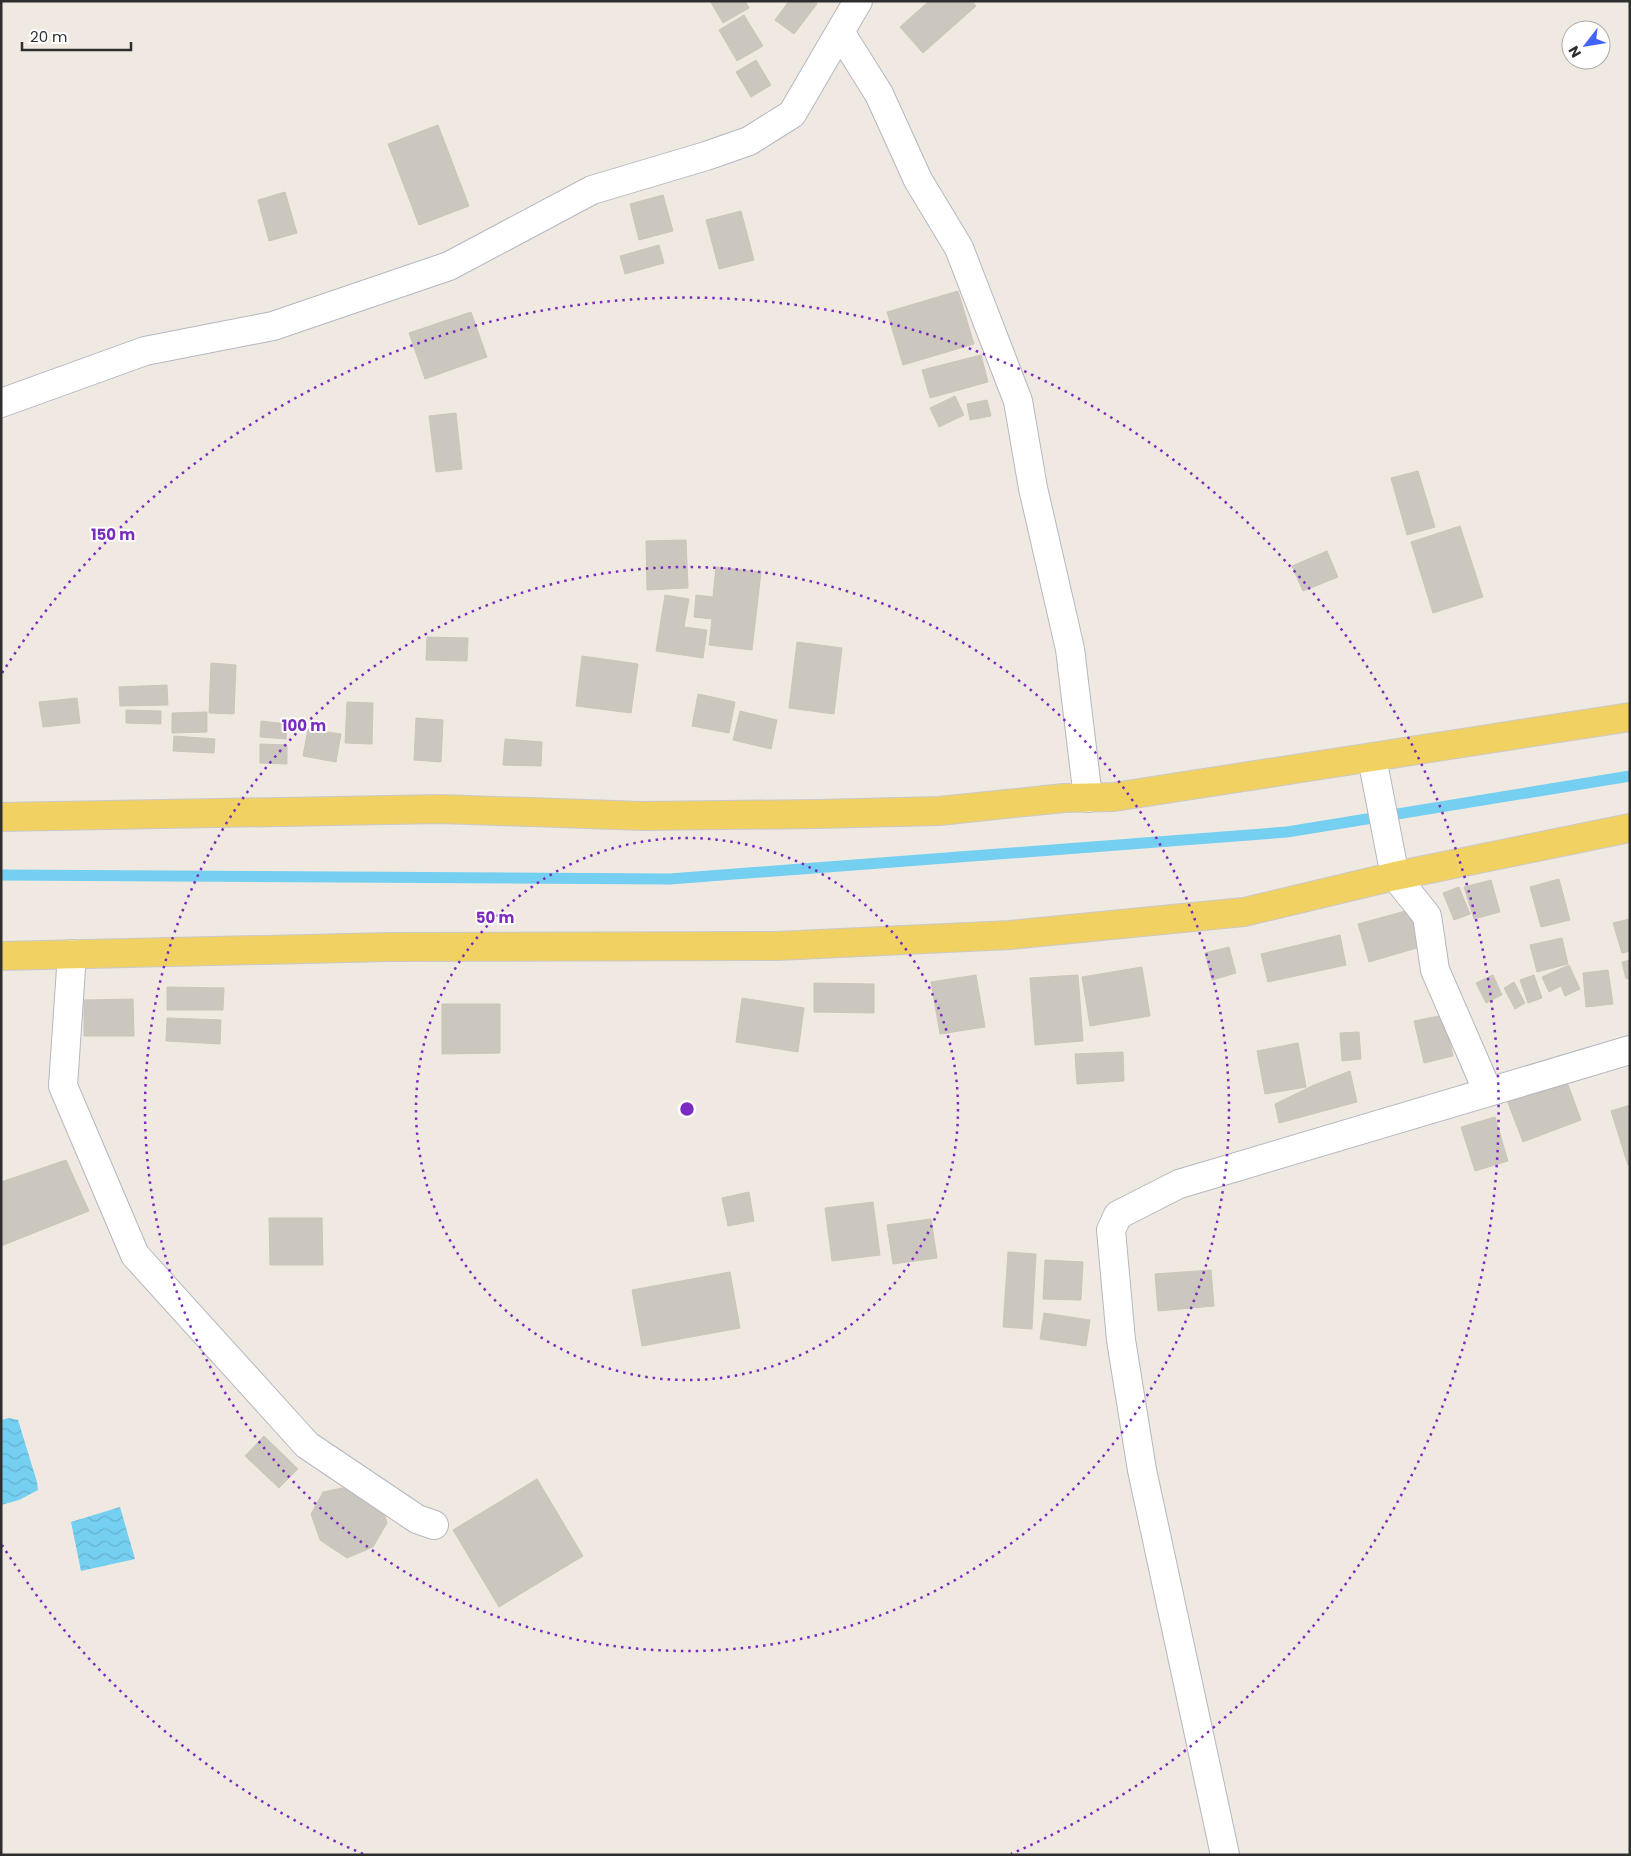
<svg xmlns="http://www.w3.org/2000/svg" width="1631" height="1856" font-family="Poppins,sans-serif">
	<defs>
		<pattern id="water-waves" width="16" height="10" patternUnits="userSpaceOnUse" patternTransform="scale(1.25)"><rect width="16" height="10" fill="#75cff0"/><path d="M0 5q4-4 8 0t8 0" fill="none" stroke="#66b2ce"/></pattern>
	</defs>
	<rect width="100%" height="100%" fill="#efe9e1"/>
	<!-- water -->
	<path fill="url(#water-waves)" d="M9 1418 18 1420 37 1482 38 1490 19 1500 1 1505V1420Z
		M120 1507 135 1559 81 1571 71 1522Z"/>
	<g fill="none" stroke-linecap="round" stroke-linejoin="round">
		<!-- stream -->
		<path stroke="#75cff0" stroke-width="11" d="M1 875 670 879 1287 832 1630 776"/>
	</g>
	<!-- building -->
	<path fill="#cbc7bf" stroke="#cbc5ba" d="M710 1H745L749 8 723 23Z
		M789 1H813L817 4 794 34 775 20Z
		M929 1H972L976 6 923 53 900 27Z
		M744 15 763 46 737 61 719 30Z
		M756 60 771 85 751 97 736 72Z
		M438 125 469 206 419 225 388 144Z
		M285 192 297 233 269 241 258 200Z
		M663 195 673 231 639 240 630 204Z
		M741 211 754 260 719 269 706 220Z
		M659 245 664 263 625 274 620 256Z
		M958 291 974 344 903 365 887 312Z
		M471 312 487 357 425 379 409 333Z
		M981 355 988 382 930 398 922 370Z
		M955 396 964 415 939 427 930 408Z
		M987 400 991 416 970 420 967 404Z
		M456 413 462 469 436 472 429 416Z
		M1418 471 1435 527 1407 535 1391 478Z
		M1460 526 1483 597 1433 613 1411 542Z
		M686 540 688 588 647 590 646 541Z
		M1327 551 1338 577 1303 591 1292 566Z
		M716 567 761 572 752 650 709 645 712 619 694 617 696 595 713 597Z
		M665 595 689 599 684 627 707 630 703 658 656 651Z
		M427 637 468 638 467 661 426 660Z
		M797 642 842 648 834 714 789 708Z
		M582 656 638 664 631 713 576 706Z
		M211 663 236 665 234 714 209 713Z
		M167 685 168 705 120 706 119 687Z
		M698 694 735 702 729 733 692 726Z
		M77 698 80 723 43 727 39 702Z
		M347 702 373 703 372 744 345 743Z
		M126 710 161 711V724L126 723Z
		M740 711 777 720 771 749 733 740Z
		M207 712V732L172 733V713Z
		M416 718 443 720 441 762 414 760Z
		M261 721 287 724 286 739 260 737Z
		M308 729 341 734 336 762 303 756Z
		M174 736 215 739 214 753 173 751Z
		M505 739 542 742 541 766 503 765Z
		M260 744 287 745V764L260 763Z
		M1559 879 1570 920 1541 927 1530 887Z
		M1491 880 1500 912 1474 919 1464 887Z
		M1459 887 1470 914 1454 920 1443 893Z
		M1409 910 1420 947 1369 962 1358 924Z
		M1630 919V951L1622 953 1613 923Z
		M1340 935 1346 965 1268 982 1261 954Z
		M1562 938 1568 964 1537 972 1530 945Z
		M1229 947 1236 973 1212 980 1205 953Z
		M1630 960V978L1626 979 1622 962Z
		M1569 965 1580 989 1565 996 1561 986 1549 992 1542 977Z
		M1142 967 1150 1016 1090 1026 1082 977Z
		M1608 970 1613 1004 1586 1007 1583 973Z
		M976 975 985 1027 940 1034 931 982Z
		M1078 975 1083 1041 1035 1045 1030 978Z
		M1493 975 1502 995 1486 1003 1476 983Z
		M1534 975 1542 998 1528 1003 1520 980Z
		M1514 982 1525 1003 1515 1009 1504 988Z
		M814 983 874 984V1013L814 1012Z
		M167 987 224 988 223 1010H167Z
		M742 998 804 1008 798 1052 736 1042Z
		M133 999 134 1036H84V1000Z
		M442 1004H500V1053L442 1054Z
		M1444 1015 1453 1056 1424 1063 1414 1021Z
		M167 1018 221 1020 220 1044 166 1041Z
		M1359 1032 1361 1059 1342 1061 1340 1033Z
		M1298 1043 1306 1087 1265 1094 1257 1051Z
		M1123 1052 1124 1081 1077 1084 1075 1054Z
		M1350 1071 1357 1102 1279 1123 1275 1104 1314 1085Z
		M1566 1079 1581 1120 1523 1142 1507 1100Z
		M1630 1105V1164L1628 1165 1611 1111Z
		M1495 1117 1508 1161 1475 1171 1461 1127Z
		M66 1160 89 1211 1 1246V1182Z
		M749 1192 754 1221 728 1226 722 1198Z
		M873 1202 880 1255 832 1261 825 1208Z
		M269 1218H322L323 1265H270Z
		M931 1219 937 1258 893 1264 887 1225Z
		M1008 1252 1036 1254 1032 1329 1003 1327Z
		M1045 1260 1083 1262 1081 1300 1043 1299Z
		M1211 1270 1214 1306 1158 1311 1155 1274Z
		M730 1272 740 1328 642 1346 632 1290Z
		M1044 1313 1090 1320 1086 1346 1040 1339Z
		M264 1436 298 1469 279 1488 245 1456Z
		M537 1479 583 1556 499 1607 453 1530Z
		M357 1485 380 1498 387 1523 373 1547 347 1558 320 1540 311 1514 323 1492Z"/>
	<g fill="none" stroke-linecap="round" stroke-linejoin="round">
		<defs>
			<path id="minor" d="M840 32 879 94 918 180 959 248 1018 401 1033 488 1070 649 1088 798
				M1 403 145 351 273 326 449 266 592 190 706 156 749 141 792 114 858 1
				M1372 758 1395 876 1427 916 1435 970 1488 1092
				M72 954 63 1086 135 1255 307 1445 417 1519 434 1525
				M1225 1855 1142 1470 1121 1340 1111 1230 1118 1215 1179 1184 1630 1050"/>
			<path id="major" d="M1 817 441 809 643 816 817 814 939 811 1064 798 1114 797 1630 717
				M1 956 389 947 777 946 1010 935 1244 912 1395 876 1630 828"/>
		</defs>
		<!-- minor casing -->
		<use href="#minor" stroke="#b4b7c1" stroke-width="30"/>
		<!-- major casing -->
		<use href="#major" stroke="#c9c9c9" stroke-width="30"/>
		<!-- minor -->
		<use href="#minor" stroke="#fff" stroke-width="28"/>
		<!-- major -->
		<use href="#major" stroke="#f2d163" stroke-width="28"/>
	</g>
	<!-- distance rings -->
	<g fill="none" stroke="#7b2cbf" stroke-width="2.5" stroke-dasharray="2.5 5">
		<circle cx="687" cy="1109" r="271"/>
		<circle cx="687" cy="1109" r="542"/>
		<path d="M363 1854A812 812 0 0 1 2 1545M2 673A812 812 0 1 1 1011 1854"/>
	</g>
	<circle cx="687" cy="1109" r="8" fill="#7b2cbf" stroke="#fff" stroke-width="2.5"/>
	<g font-size="15" text-anchor="middle" font-weight="bold" fill="#7b2cbf" stroke="#fff" stroke-width="4" stroke-linejoin="round" paint-order="stroke">
		<text x="113" y="540">150 m</text>
		<text x="304" y="731">100 m</text>
		<text x="495" y="923">50 m</text>
	</g>
	<!-- border -->
	<rect width="1631" height="1856" fill="none" stroke="#2e2e2e" stroke-width="5"/>
	<!-- north arrow -->
	<g transform="translate(1586 45) rotate(239)"><circle r="24" fill="#ffffff" stroke="#ababab"/>
	<path d="M0-4L9 19L0 12L-9 19Z" fill="#4264fb"/>
	<text y="-8" font-size="14" font-weight="bold" text-anchor="middle" fill="#2e2e2e">N</text>
	</g>
	<!-- scale -->
	<path d="M22 42v8h109v-8" fill="none" stroke="#2e2e2e" stroke-width="2.5"/>
	<text x="30" y="42" font-size="15" fill="#2e2e2e" stroke="#ffffff" stroke-width="4" paint-order="stroke">20 m</text>
</svg>
